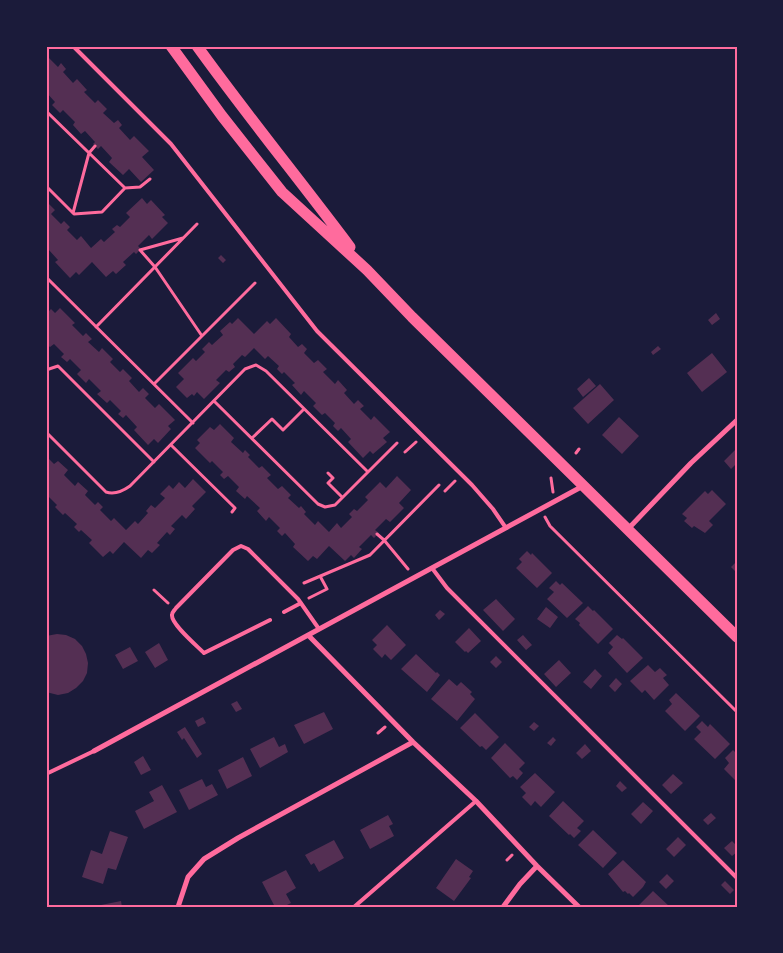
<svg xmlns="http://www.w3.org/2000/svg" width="783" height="953" font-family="'IBM Plex Sans',sans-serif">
	<rect width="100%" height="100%" fill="#1b1b3a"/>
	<!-- building -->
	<path fill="#542f53" d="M46 50 49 53 47 56 58 67 61 63 66 69 63 72 73 83 77 79 87 90 84 92 95 103 98 100 107 109 103 113 114 123 118 120 122 125 119 128 130 140 134 136 149 151 142 157 154 170 141 182 129 169 123 175 109 162 112 158 101 146 98 149 93 144 95 142 85 131 81 134 73 125 75 122 63 110 60 113 52 105 55 102 46 92Z
		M142 198 147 204 151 200 165 215 162 217 168 223 152 239 149 235 138 246 141 249 136 254 134 252 123 262 126 265 116 274 113 271 106 277 92 262 79 275 76 272 70 278 55 262 58 260 48 249 46 250V201L55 210 51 214 61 224 64 221 70 227 67 230 77 240 81 236 91 248 101 239 104 242 115 232 112 229 117 225 120 227 130 217 126 213Z
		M221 255 226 260 223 263 218 258Z
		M60 308 75 323 72 325 83 336 86 333 92 339 88 342 99 352 102 348 113 359 110 362 120 372 123 369 132 378 129 381 139 392 143 388 149 394 145 398 155 408 159 404 175 420 168 426 171 429 158 443 154 439 148 445 134 430 137 427 126 415 123 418 118 414 121 411 110 400 107 403 97 394 101 391 89 379 86 383 77 374 81 370 70 359 67 362 61 357 64 354 54 344 50 347 46 344V314L51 309 55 313Z
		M716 313 720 319 712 325 708 320Z
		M238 318 254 334 267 321 270 324 276 318 291 334 289 337 298 347 302 344 307 349 304 353 314 363 318 360 327 369 323 372 335 384 338 380 347 390 344 393 354 404 358 400 364 406 360 409 371 420 374 416 390 432 383 438 387 442 373 454 370 451 363 458 348 442 351 439 341 428 338 431 333 426 335 423 325 413 322 415 313 406 316 403 304 391 301 395 292 385 295 383 284 372 282 374 277 369 279 366 268 356 265 359 254 348 245 357 242 355 233 364 235 367 229 372 226 370 216 380 220 383 204 399 197 392 194 396 192 394 187 398 176 387 184 379 178 373 193 358 196 361 205 352 202 349 209 342 212 345 223 335 220 331 230 322 232 324Z
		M658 346 661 349 653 355 651 352Z
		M712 353 727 372 702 392 687 373Z
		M589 378 596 386 583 397 577 389Z
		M600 384 614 400 588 424 573 408Z
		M619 417 639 436 622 454 602 435Z
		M220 424 234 438 231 442 243 453 245 450 250 455 248 457 259 468 262 466 271 475 267 478 278 489 282 486 291 495 288 498 299 508 301 506 306 512 304 514 315 525 318 521 329 532 337 523 341 528 352 517 349 514 354 509 357 511 368 500 365 497 380 482 386 488 397 476 411 490 399 503 404 508 390 522 386 519 375 530 379 533 374 538 371 535 359 547 362 549 354 558 351 555 345 561 329 546 317 559 313 556 308 561 293 547 295 544 285 533 282 536 277 531 280 528 269 517 266 521 257 511 260 508 247 496 245 499 236 491 239 487 228 476 224 479 220 475 223 472 212 461 210 463 195 448 200 443 197 440 210 427 214 430Z
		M736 449 737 463 731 469 724 461Z
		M46 456 54 464 58 461 68 470 64 475 75 486 78 482 88 491 85 495 95 505 98 502 103 507 100 510 111 521 114 518 126 530 135 521 138 524 148 513 146 511 151 505 155 508 165 498 160 494 169 485 173 489 179 482 185 488 193 479 206 492 192 506 195 509 186 519 182 515 171 526 175 529 170 535 167 532 157 543 160 545 152 553 148 550 141 558 124 542 113 554 110 551 103 557 89 543 92 540 81 530 79 532 74 527 77 524 65 513 63 515 55 507 57 505 46 494Z
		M712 490 726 504 709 521 713 525 705 533 694 526 692 528 684 521 687 518 682 514 705 491 708 494Z
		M527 551 531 555 532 553 552 573 537 588 516 568 522 562 519 559Z
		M737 561V573L731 567Z
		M556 581 560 585 562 583 583 603 567 618 547 599 554 592 549 588Z
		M496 599 515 619 503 631 483 610Z
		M588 606 593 611 594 610 613 629 598 644 579 625 580 623 575 619Z
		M546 607 558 617 550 628 537 619Z
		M440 610 445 614 439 620 435 615Z
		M387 625 406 645 391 660 385 654 382 658 373 649 377 645 372 640Z
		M469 628 481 641 468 653 466 651 465 652 455 642Z
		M57 634 66 635 75 639 82 646 86 654 88 663 87 673 83 681 76 688 68 693 58 695 46 692V636Z
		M523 635 532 645 526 650 517 640Z
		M617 635 622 639 623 638 643 658 627 673 608 653 613 647 609 643Z
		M159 643 168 660 155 668 145 652Z
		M130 647 138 661 123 669 115 655Z
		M416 654 436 673 437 672 440 675 427 692 401 669Z
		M496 656 502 662 496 668 490 662Z
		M559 660 571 673 556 687 544 674Z
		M648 665 655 672 660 668 667 675 663 678 669 685 654 700 645 690 642 693 630 681Z
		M595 669 602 676 591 689 583 682Z
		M616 678 622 684 615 692 609 686Z
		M449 679 457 686 461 682 472 692 470 694 475 699 457 721 431 699Z
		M676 693 700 716 685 731 665 711 672 704 669 700Z
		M237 701 242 709 236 712 231 704Z
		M324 712 333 729 304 744 294 725Z
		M475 713 499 737 486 750 482 746 480 747 460 728Z
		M203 717 206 723 198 727 195 721Z
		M702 721 708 727 710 724 730 744 715 759 694 739 701 732 696 727Z
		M534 722 539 726 534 731 529 727Z
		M185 727 202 754 197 758 184 738 182 740 177 732Z
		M274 737 279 747 285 744 288 752 260 768 250 749Z
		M553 737 556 740 551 746 547 743Z
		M505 743 525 763 519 769 523 773 517 780 513 776 510 778 491 758Z
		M585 744 591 751 582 759 576 753Z
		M733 750 737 754V782L724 769 729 763 725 758Z
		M143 756 151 770 141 775 134 762Z
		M243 757 252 776 227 789 218 770Z
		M535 773 555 792 541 807 535 801 531 806 522 797 526 793 520 787Z
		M673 774 683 783 671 794 662 785Z
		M202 779 206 787 212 784 218 795 189 810 179 790Z
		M620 781 627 788 622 792 616 786Z
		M162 785 177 812 144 829 135 811 154 801 149 792Z
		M563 801 584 821 577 828 581 831 574 838 570 834 569 835 549 816Z
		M643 802 653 811 641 824 631 814Z
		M711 813 716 818 708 825 703 820Z
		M388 815 393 824 389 826 394 836 370 849 360 830Z
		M593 830 617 853 603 868 578 845Z
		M110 831 128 837 116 870 108 868 103 884 82 877 91 850 102 854Z
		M678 837 686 845 674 857 666 849Z
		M334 840 344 858 319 872 314 863 311 865 305 855Z
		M732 841 737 846V852L732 856 724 848Z
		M456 859 473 871 469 877 471 878 454 901 436 888Z
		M623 860 646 882 643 887 633 897 629 893 628 894 625 891 623 892 608 874Z
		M286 870 296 888 286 894 291 903 283 907H275L262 882Z
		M667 874 674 881 666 889 659 882Z
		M725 881 734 890 730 894 721 885Z
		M653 891 670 907H641L639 905Z
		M121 901 122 907H101V905Z"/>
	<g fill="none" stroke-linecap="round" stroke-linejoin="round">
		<!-- path -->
		<path stroke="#ff6b9d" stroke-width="3" d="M46 111 125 188 102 212 74 214 46 186
			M125 188 140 187 150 179
			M73 213 89 153 95 146
			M183 238 140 250 155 267 202 336
			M46 277 193 423
			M96 327 197 224
			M46 370 58 366 154 462
			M154 384 255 283
			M214 401 318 504 325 507 335 505 397 443
			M46 432 106 492C115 495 123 491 130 486L245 369 256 365 266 371 368 472
			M252 438 272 419 283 430 304 409
			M171 445 235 508 232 512
			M405 452 416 442
			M576 453 579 449
			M328 473 333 478 328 483 342 497
			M551 478 553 492
			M445 491 455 481
			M545 517 550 526 737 712
			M377 534 384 540 408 569
			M304 583 370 555 439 485
			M154 590 168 603
			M309 598 327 589 320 576
			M378 733 385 727
			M507 860 512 855"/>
		<!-- service -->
		<path stroke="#ff6b9d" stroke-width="4" d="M73 46 171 144 317 331 472 485 493 509 506 528
			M432 568 447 588 737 878
			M284 612 301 603
			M270 620 204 653C197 646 171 624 172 615 172 612 174 611 176 608L233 550 241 546 248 549 298 599 319 629
			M46 774 94 751
			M354 907 476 801"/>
		<!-- minor -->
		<path stroke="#ff6b9d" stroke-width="5" d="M628 529 691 463 737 420
			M309 636 413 742 476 801 537 866 579 907
			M94 751 583 486
			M178 907 188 877 204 859 238 838 413 742
			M503 907 520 884 537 866"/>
		<!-- primary -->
		<path stroke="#ff6b9d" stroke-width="11" d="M171 46 222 116 282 192 367 270 412 317 737 637
			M197 46C246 114 299 179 350 247"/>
	</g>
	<!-- border -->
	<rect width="783" height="953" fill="none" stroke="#1b1b3a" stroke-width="95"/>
	<rect x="48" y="48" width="688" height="858" fill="none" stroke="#ff6b9d" stroke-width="2"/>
</svg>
